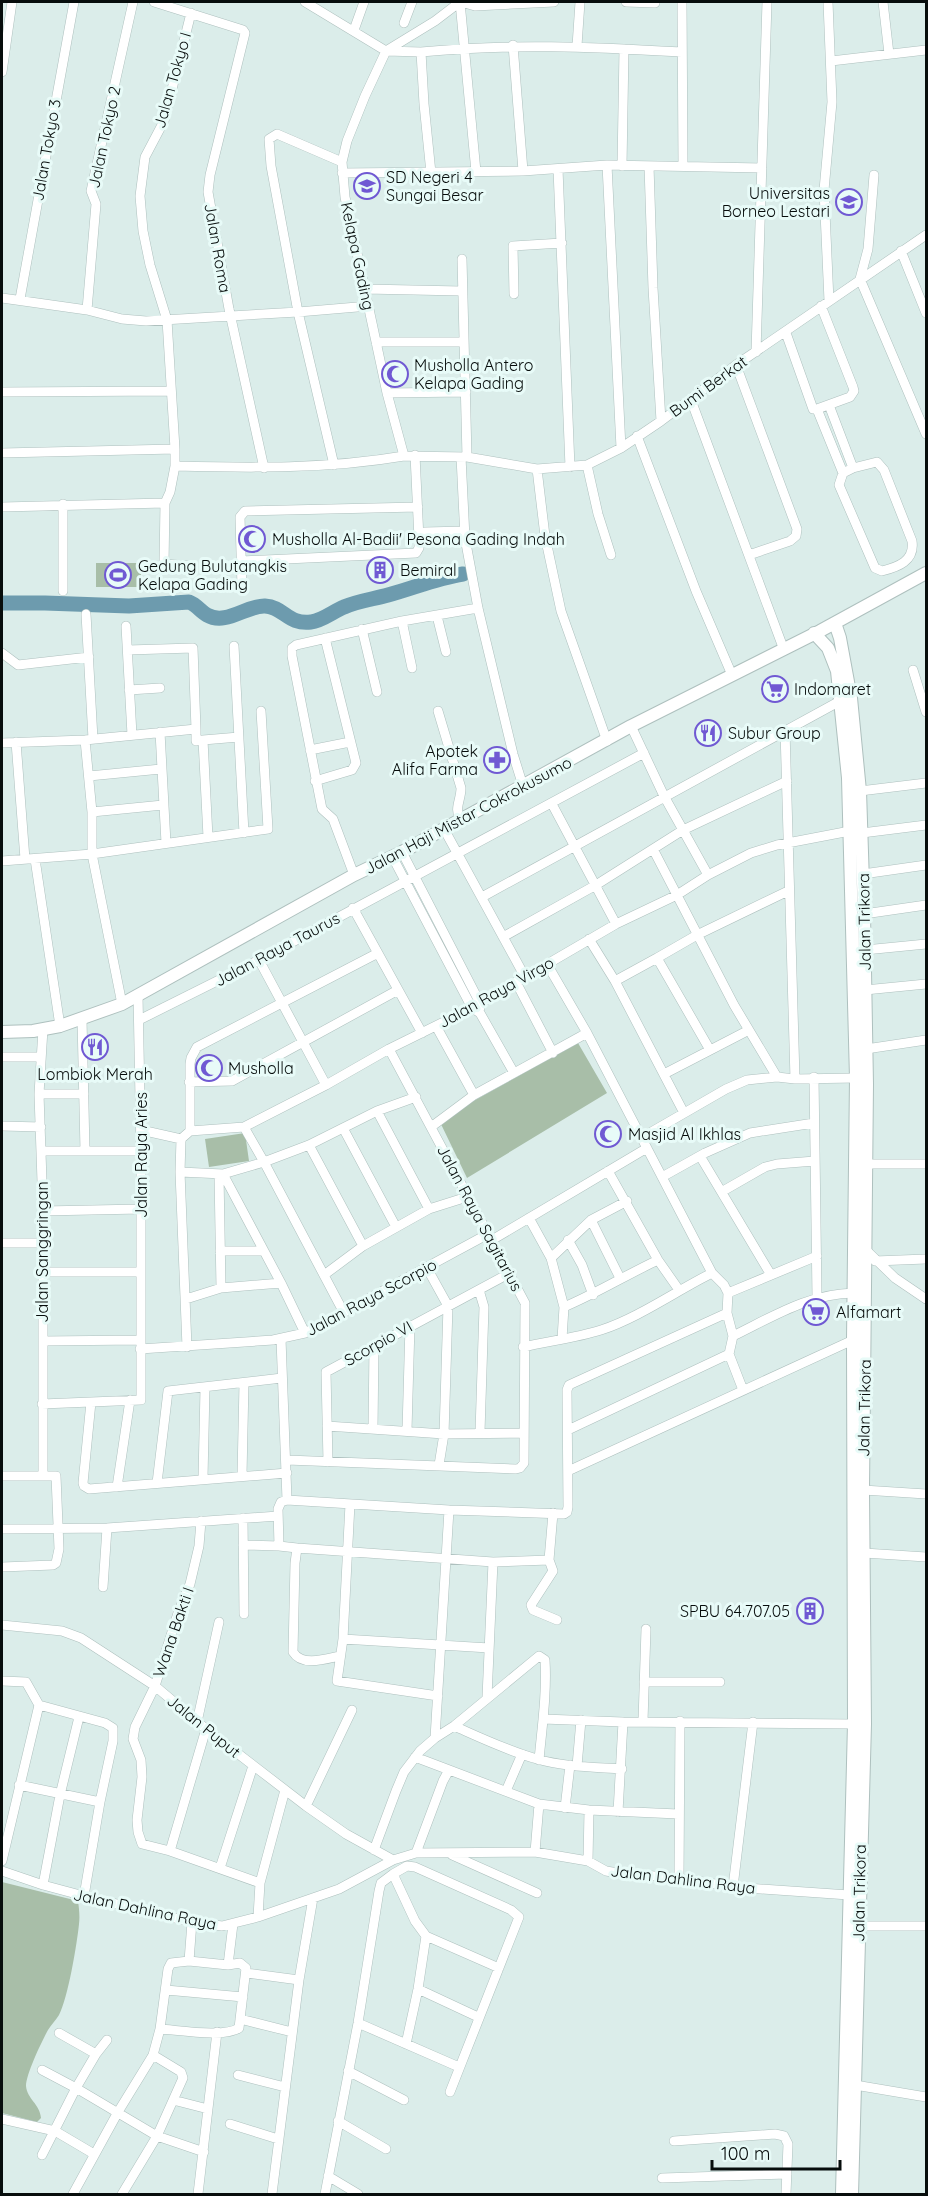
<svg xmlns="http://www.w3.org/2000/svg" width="928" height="2196" font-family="Quicksand,sans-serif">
	<rect width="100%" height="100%" fill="#dbedea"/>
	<!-- green -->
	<path fill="#a8bea8" d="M96 563H141V587H96Z
		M578 1043 607 1093 467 1178 439 1120Z
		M245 1133 249 1161 209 1167 205 1139Z
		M2 1882 78 1901C79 1908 80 1916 79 1924 77 1944 68 1998 59 2015 56 2020 51 2025 48 2030 42 2041 26 2074 26 2086 27 2099 40 2104 41 2118L37 2122 2 2113Z"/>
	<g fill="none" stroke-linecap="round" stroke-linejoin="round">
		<!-- river -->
		<path stroke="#6d9bae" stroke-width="15" d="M2 603H45L129 606 189 602C197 605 201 612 207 615 226 626 247 605 265 606 284 607 288 625 311 622 322 621 334 611 344 607 358 601 374 599 388 595 414 588 437 578 463 574"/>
		<defs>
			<path id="minor" d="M154 2 243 30 245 33 210 175 208 192 229 309 264 468
				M305 2 386 51 421 52
				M460 2 435 21 386 51 365 96 347 141 342 162 345 197 387 393 404 456 467 457 537 469 587 465 621 448 661 421 736 365 926 235
				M460 2 476 172
				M461 2 475 6 554 2
				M626 2 655 3
				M682 2 683 166
				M828 2 832 102 824 190 829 301
				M883 2 889 54
				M404 23 412 2
				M354 30 364 2
				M513 45 523 171
				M577 46 580 2
				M831 61 926 50
				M2 72 12 2
				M607 165 621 448
				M622 166 624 49
				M649 166 653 288 661 421
				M558 169 570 467
				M342 173 523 171 607 165 762 168
				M431 173 424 104 421 52C511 43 592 47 682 52
				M874 175 868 249 860 279 926 434
				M901 251 926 313
				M462 259 467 457
				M365 289 461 291
				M514 294 513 246 562 243
				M2 298 87 310 122 319 146 321 298 312 369 306
				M20 299 74 2
				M87 310 96 204 91 191 133 2
				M786 333 813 409H817L850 397 854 391 853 387 821 306
				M376 342H464
				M756 352 767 2
				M736 365 797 529 796 536 790 541 749 555
				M2 392 171 391
				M387 393 466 392
				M691 400 784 650
				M829 405 853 468
				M817 409 843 473
				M637 436 696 591 732 675
				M2 453 175 449
				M461 457 465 538 478 608 513 754 523 786
				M877 462 884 470 912 541C915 561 898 567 882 571L875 568 839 485 843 473 853 468Z
				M334 465 298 312 271 166 269 139 277 134 342 162
				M587 465 598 514 611 555
				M175 466C252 468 328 469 404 456
				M537 469 545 536 561 611 607 741
				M63 504V591
				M2 507 165 503
				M425 532 465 531
				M419 539 465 538
				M242 561 416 553 419 548V539L415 455
				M190 566 164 564 165 503 170 492 175 466V449L167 320 150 265 143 231 140 196 145 157 164 121 191 13
				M242 588 240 517 245 511 418 507
				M86 614 93 739
				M437 616 446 652
				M402 621 412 668
				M126 626 132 735
				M362 629 377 692
				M234 646 244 833
				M128 650 193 648 196 729
				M2 653 18 665 89 657
				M913 670 926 712
				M129 690 160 688
				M438 711 461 788C461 800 454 808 460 819
				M631 726 664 796 708 875
				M785 730 795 1079
				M160 732 166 843
				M85 740 92 812V854L122 1004
				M203 740 239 737
				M16 742 25 859
				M2 743 85 740 196 729V741L203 740 208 837
				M310 750 350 742
				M89 776 161 769
				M315 781 352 770 356 763 325 638
				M860 791 926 783
				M552 804 616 924
				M92 812 163 805
				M444 829 525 977
				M862 833 926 825
				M653 849 734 1005 777 1077
				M402 852 480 1003V1008
				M392 856 472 1008 480 1013 514 1073
				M35 859 60 1026
				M2 861 92 854 268 829 261 711
				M863 874 926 865
				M354 875 333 819 322 809 292 656V648L296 645 402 621 478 608
				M482 897 840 701
				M353 908 422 1033
				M864 914 926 905
				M503 937 596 885 683 830 787 781
				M589 939 615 981 684 1113
				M865 950 926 944
				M657 958 697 935 788 891
				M259 960 326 1085
				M547 964 587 1033 712 1273 724 1285 728 1293 727 1313 733 1336 729 1354 743 1390
				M615 981 657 958 710 1050
				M516 982 553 1053
				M865 990 926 984
				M82 1019 85 1151
				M139 1020 259 960 644 753
				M436 1026 474 1095
				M43 1029 39 1094 43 1211V1476
				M866 1049 926 1040
				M2 1057H40
				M664 1074 749 1030
				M814 1077 817 1297
				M189 1082 232 1081 398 990
				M39 1094H84
				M377 1111 429 1209
				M2 1126 41 1127
				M244 1127 264 1162 344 1313
				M431 1127 474 1095 587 1033
				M343 1128 396 1227
				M141 1130 181 1139 190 1131 244 1127 326 1085 389 1049 472 1008 616 924 677 895 708 875 751 853 777 845 850 831
				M190 1131V1064L191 1058 197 1047 378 953
				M641 1138 726 1089 747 1080 777 1077 795 1079 856 1078
				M181 1139 180 1172 187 1347
				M309 1145 363 1246
				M41 1151H141
				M700 1156 771 1275
				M867 1164H926
				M608 1171 658 1260 679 1290
				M180 1172 223 1174 264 1162 309 1145 377 1111 416 1097
				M219 1174 221 1288
				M223 1174 281 1283 305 1333
				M662 1177 705 1153 750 1133 814 1123
				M723 1191 765 1167 777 1164 815 1161
				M43 1211 141 1209
				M529 1218 551 1258 564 1307 562 1339
				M591 1220 620 1278
				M492 1240 647 1148
				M568 1240 582 1265 593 1295
				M2 1243H43
				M866 1250 895 1278 926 1299
				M220 1251H264
				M551 1258 591 1220 627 1201
				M875 1261 926 1259
				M427 1268 448 1306 444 1434 439 1465
				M43 1272H141
				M324 1275 363 1246 429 1209 467 1197
				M479 1290 484 1307 480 1432
				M728 1293 817 1256
				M186 1299 221 1288 281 1283
				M564 1307C597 1293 626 1275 658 1260
				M733 1336C774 1316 808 1294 854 1293
				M281 1339 287 1500
				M43 1341 140 1340
				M523 1347C549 1341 576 1338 601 1330 638 1318 676 1291 712 1273
				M140 1349 273 1340 305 1333 488 1234
				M91 1402 141 1400V1151L138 995
				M42 1404 91 1402 83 1483 84 1486 89 1489 287 1473
				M327 1426 444 1434 524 1433
				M373 1429 374 1345
				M407 1430 410 1325
				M568 1430 729 1354
				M287 1460 516 1469 520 1468 524 1463 525 1303 389 1049
				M328 1462 326 1372 510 1273
				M568 1471 853 1340
				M242 1475 244 1383
				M2 1476H56L59 1549 56 1563 53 1565 2 1567
				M203 1478 205 1388
				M157 1483 168 1391 282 1378
				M117 1487 130 1400
				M863 1490 926 1494
				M350 1504 343 1639 337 1681 438 1696
				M553 1513 549 1560 553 1571 531 1605 533 1610 557 1620
				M243 1518 244 1614
				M201 1521 199 1546 190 1584 178 1613 155 1686 135 1727 133 1739 141 1760 142 1777 137 1820 138 1832 142 1844 170 1851 260 1883
				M2 1529 107 1528 278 1516
				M243 1545 279 1546
				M297 1548 493 1562 549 1560
				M864 1553 926 1557
				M103 1587 107 1528
				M2 1625 62 1631 81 1638 155 1686 206 1729 306 1806 346 1834 393 1860
				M343 1639 489 1648
				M340 1656C326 1659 302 1667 293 1652L295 1563 297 1548 279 1546 278 1509 281 1502 287 1500 449 1510 564 1514 567 1512 568 1507 567 1390 569 1385 727 1313
				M2 1681 26 1682 39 1705 105 1723 113 1728V1741L100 1802 84 1896
				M644 1682H720
				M487 1697 493 1562
				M543 1719 623 1722
				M643 1721 646 1629
				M197 1722 219 1622
				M454 1726C481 1738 508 1751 537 1759 564 1767 594 1767 622 1769
				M435 1738 449 1510
				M415 1757 539 1804 589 1810 678 1814
				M577 1766 581 1720
				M19 1785 100 1802
				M506 1791 522 1754
				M306 1806 352 1710
				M565 1808 570 1765
				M618 1812 623 1722 854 1724
				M374 1850 396 1791 404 1772 420 1751 435 1738 454 1726 539 1656 545 1660C547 1693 542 1727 539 1760
				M170 1851 206 1729
				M535 1852 539 1804
				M416 1853 443 1781 449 1770
				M452 1855 537 1893
				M2 1861 39 1705
				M588 1861 589 1810
				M220 1868 253 1766
				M2 1871 43 1885 84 1896 192 1922 222 1926 258 1917 339 1889 393 1860 416 1853 535 1852 588 1861 606 1871 618 1873 679 1878 733 1887 849 1895
				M393 1874 407 1866 415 1867 511 1910 519 1917 450 2092
				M679 1878 680 1721
				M43 1885 60 1795 79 1717
				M733 1887 753 1722
				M258 1917 260 1883 285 1790
				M858 1926H926
				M426 1936 499 1968
				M228 1965 233 1924
				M246 1973 299 1980
				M418 1989 478 2017
				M166 1990 243 1997
				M240 2019 292 2032
				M358 2023 459 2067
				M160 2029C178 2030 225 2038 239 2028L246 1968 240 1963 228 1965 189 1961
				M59 2033 96 2054 76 2088 157 2136 204 2152
				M96 2054 107 2040
				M348 2071 404 2100
				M238 2075 285 2087
				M855 2085 926 2097
				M173 2100 208 2109
				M2 2119 55 2131 94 2154
				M338 2121 386 2149
				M230 2124 278 2139
				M674 2141 775 2134 784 2136 788 2144 786 2194
				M42 2155 76 2088 42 2070
				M328 2176 358 2194
				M662 2178 787 2174
				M73 2194 118 2112 153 2055 160 2029 168 1969 171 1963 189 1961 192 1922
				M122 2194 157 2136 183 2078 181 2072 153 2055
				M198 2194 217 2032
				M272 2194 299 1980 313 1898
				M325 2194 358 2023 379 1891 381 1883 393 1874 415 1921 426 1936 418 1989 406 2044"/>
			<path id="major" d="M835 623 840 638 851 698 860 791 864 914 867 1084 863 1490 865 1724 852 2194
				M814 633 828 648 837 671 848 778 856 1078 853 1340 854 1724 842 2194
				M2 1032 33 1031 60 1026 122 1004 354 875 402 852 631 726 820 631 926 573"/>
		</defs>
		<!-- minor casing -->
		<use href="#minor" stroke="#aec0be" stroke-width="10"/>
		<!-- major casing -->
		<use href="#major" stroke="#aec0be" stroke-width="14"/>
		<!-- minor -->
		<use href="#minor" stroke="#fff" stroke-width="9"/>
		<!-- major -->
		<use href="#major" stroke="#fff" stroke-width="12"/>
	</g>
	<!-- icons -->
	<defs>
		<symbol id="school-ring" viewBox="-11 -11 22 22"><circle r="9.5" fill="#e8fbf8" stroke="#7059d3" stroke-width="1.5"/><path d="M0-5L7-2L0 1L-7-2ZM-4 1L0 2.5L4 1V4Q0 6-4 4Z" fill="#7059d3"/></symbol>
		<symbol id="university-ring" viewBox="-11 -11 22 22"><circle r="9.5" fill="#e8fbf8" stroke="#7059d3" stroke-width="1.5"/><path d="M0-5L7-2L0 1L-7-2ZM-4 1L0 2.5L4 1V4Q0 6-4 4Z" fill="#7059d3"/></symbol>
		<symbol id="mosque-ring" viewBox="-11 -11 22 22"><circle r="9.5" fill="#e8fbf8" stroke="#7059d3" stroke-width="1.5"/><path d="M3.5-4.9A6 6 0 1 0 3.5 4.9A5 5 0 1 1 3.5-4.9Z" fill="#7059d3"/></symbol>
		<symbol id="building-ring" viewBox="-11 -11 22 22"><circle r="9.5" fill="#e8fbf8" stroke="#7059d3" stroke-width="1.5"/><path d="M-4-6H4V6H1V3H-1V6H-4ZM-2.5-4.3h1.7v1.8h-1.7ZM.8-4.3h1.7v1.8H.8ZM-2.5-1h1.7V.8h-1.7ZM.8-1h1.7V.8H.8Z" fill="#7059d3"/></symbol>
		<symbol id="stadium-ring" viewBox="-11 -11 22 22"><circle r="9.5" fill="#e8fbf8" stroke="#7059d3" stroke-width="1.5"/><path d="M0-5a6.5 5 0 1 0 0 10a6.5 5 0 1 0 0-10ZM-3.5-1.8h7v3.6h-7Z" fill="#7059d3"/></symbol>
		<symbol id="supermarket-ring" viewBox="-11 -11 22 22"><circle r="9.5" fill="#e8fbf8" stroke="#7059d3" stroke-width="1.5"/><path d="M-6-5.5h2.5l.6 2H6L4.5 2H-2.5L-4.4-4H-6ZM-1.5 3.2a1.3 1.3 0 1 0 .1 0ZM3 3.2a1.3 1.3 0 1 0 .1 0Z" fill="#7059d3"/></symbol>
		<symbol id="restaurant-ring" viewBox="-11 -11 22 22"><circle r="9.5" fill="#e8fbf8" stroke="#7059d3" stroke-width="1.5"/><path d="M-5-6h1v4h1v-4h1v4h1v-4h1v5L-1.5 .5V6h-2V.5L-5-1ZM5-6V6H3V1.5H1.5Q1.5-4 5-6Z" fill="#7059d3"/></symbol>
		<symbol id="pharmacy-ring" viewBox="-11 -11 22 22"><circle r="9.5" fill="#e8fbf8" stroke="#7059d3" stroke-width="1.5"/><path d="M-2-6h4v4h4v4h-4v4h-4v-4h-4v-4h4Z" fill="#7059d3"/></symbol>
	</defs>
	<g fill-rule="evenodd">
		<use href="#school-ring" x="352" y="171" width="30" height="30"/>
		<use href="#university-ring" x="834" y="187" width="30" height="30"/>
		<use href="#mosque-ring" x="380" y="359" width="30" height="30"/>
		<use href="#mosque-ring" x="237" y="524" width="30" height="30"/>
		<use href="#building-ring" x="365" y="555" width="30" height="30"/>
		<use href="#stadium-ring" x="103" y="560" width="30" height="30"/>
		<use href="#supermarket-ring" x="760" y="674" width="30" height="30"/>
		<use href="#restaurant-ring" x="693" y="718" width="30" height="30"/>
		<use href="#pharmacy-ring" x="482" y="745" width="30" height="30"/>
		<use href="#restaurant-ring" x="80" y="1032" width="30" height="30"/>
		<use href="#mosque-ring" x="194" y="1053" width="30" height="30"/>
		<use href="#mosque-ring" x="593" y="1119" width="30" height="30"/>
		<use href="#supermarket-ring" x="801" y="1297" width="30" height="30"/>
		<use href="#building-ring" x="795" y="1596" width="30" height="30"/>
	</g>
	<g text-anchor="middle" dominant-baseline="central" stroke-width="6" stroke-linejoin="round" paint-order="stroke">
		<!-- street labels -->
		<g font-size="16" fill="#070d0c" stroke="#e8fbf8">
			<text transform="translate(172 80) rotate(-74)">Jalan Tokyo I</text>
			<text transform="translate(104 137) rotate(-78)">Jalan Tokyo 2</text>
			<text transform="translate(46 150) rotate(-80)">Jalan Tokyo 3</text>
			<text transform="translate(218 248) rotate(80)">Jalan Roma</text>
			<text transform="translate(358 256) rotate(78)">Kelapa Gading</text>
			<text transform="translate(708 386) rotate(-36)">Bumi Berkat</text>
			<text transform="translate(468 815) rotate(-28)">Jalan Haji Mistar Cokrokusumo</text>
			<text transform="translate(864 922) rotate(-91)">Jalan Trikora</text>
			<text transform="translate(277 949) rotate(-28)">Jalan Raya Taurus</text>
			<text transform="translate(496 992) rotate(-29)">Jalan Raya Virgo</text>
			<text transform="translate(141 1155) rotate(-90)">Jalan Raya Aries</text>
			<text transform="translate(480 1218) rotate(62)">Jalan Raya Sagitarius</text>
			<text transform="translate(42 1252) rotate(-90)">Jalan Sanggringan</text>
			<text transform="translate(371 1297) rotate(-28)">Jalan Raya Scorpio</text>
			<text transform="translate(378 1343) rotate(-29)">Scorpio VI</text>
			<text transform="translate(864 1408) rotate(-89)">Jalan Trikora</text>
			<text transform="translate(173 1632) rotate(-71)">Wana Bakti I</text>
			<text transform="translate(204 1726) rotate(39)">Jalan Puput</text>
			<text transform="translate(683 1879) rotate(7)">Jalan Dahlina Raya</text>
			<text transform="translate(859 1893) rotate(-89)">Jalan Trikora</text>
			<text transform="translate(145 1909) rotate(12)">Jalan Dahlina Raya</text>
		</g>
		<!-- poi labels -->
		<g font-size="16" fill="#070d0c" stroke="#e8fbf8" text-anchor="start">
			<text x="386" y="177">SD Negeri 4<tspan x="386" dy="18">Sungai Besar</tspan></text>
			<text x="830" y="193" text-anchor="end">Universitas<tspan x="830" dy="18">Borneo Lestari</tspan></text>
			<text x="414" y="365">Musholla Antero<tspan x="414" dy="18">Kelapa Gading</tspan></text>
			<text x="272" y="539">Musholla Al-Badii' Pesona Gading Indah</text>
			<text x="138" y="566">Gedung Bulutangkis<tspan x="138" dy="18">Kelapa Gading</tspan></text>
			<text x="400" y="570">Bemiral</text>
			<text x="794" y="689">Indomaret</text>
			<text x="728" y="733">Subur Group</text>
			<text x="478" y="751" text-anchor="end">Apotek<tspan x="478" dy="18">Alifa Farma</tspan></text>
			<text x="228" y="1068">Musholla</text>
			<text x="95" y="1074" text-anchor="middle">Lombiok Merah</text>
			<text x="628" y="1134">Masjid Al Ikhlas</text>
			<text x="836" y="1312">Alfamart</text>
			<text x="790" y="1611" text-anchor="end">SPBU 64.707.05</text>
		</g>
	</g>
	<!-- border -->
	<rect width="928" height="2196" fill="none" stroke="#070d0c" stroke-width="6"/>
	<!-- scale -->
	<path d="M712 2160v9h128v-9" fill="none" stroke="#070d0c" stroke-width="3"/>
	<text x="721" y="2160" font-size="18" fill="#070d0c" stroke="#e8fbf8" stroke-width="4.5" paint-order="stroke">100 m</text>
</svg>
